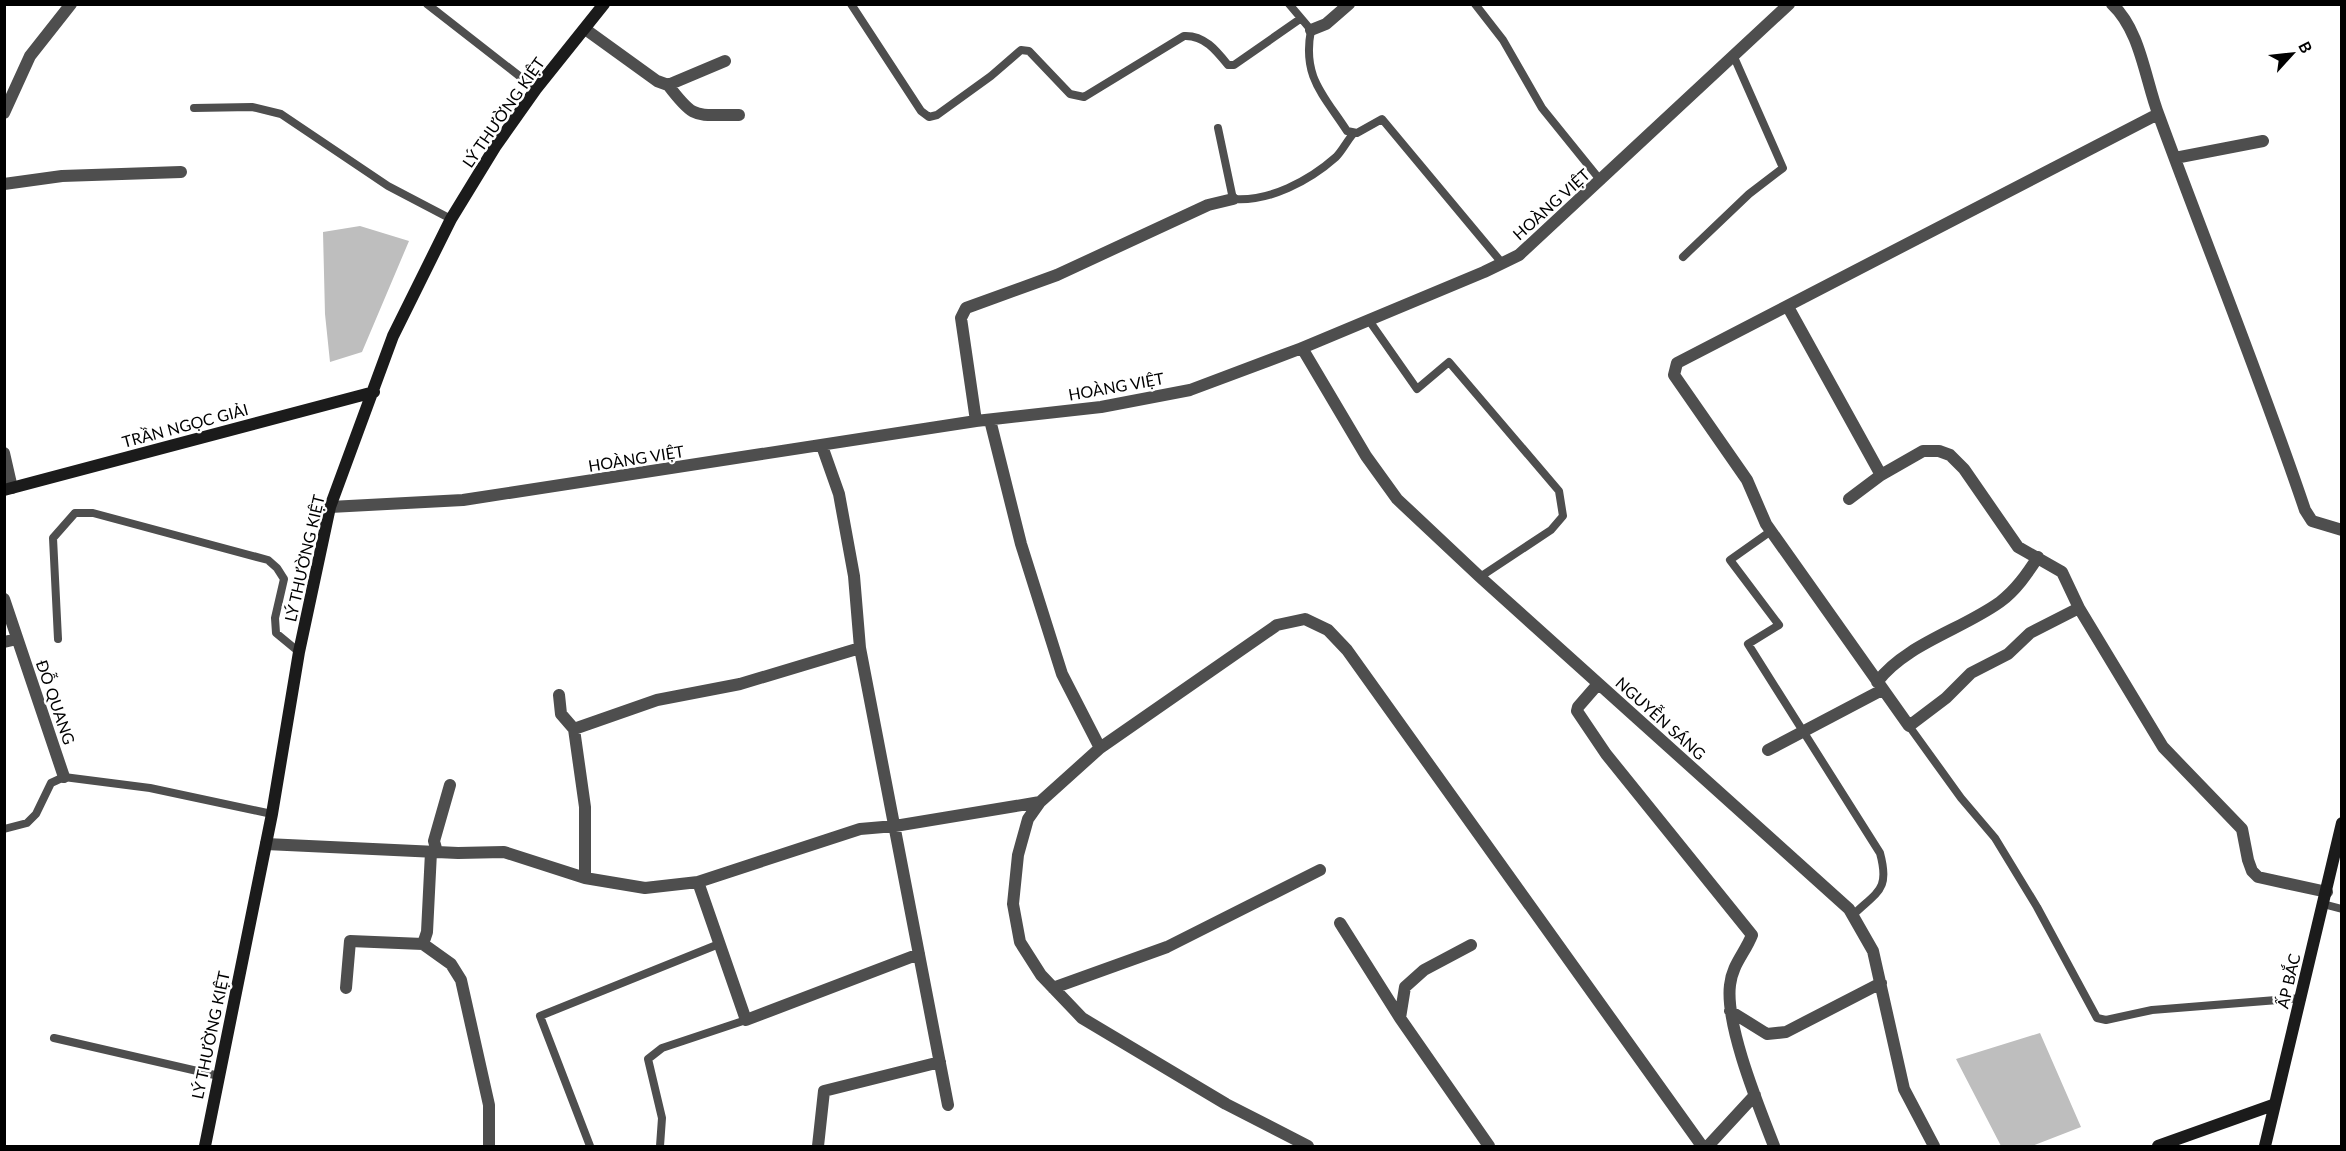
<svg xmlns="http://www.w3.org/2000/svg" width="2346" height="1151" font-family="Lato,sans-serif">
	<rect width="100%" height="100%" fill="#fff"/>
	<!-- building -->
	<path fill="#bebebe" d="M360 226 409 241 362 352 330 362 325 314 323 232Z
		M2040 1033 2081 1127 2032 1146H2001L1956 1059Z"/>
	<g fill="none" stroke-linecap="round" stroke-linejoin="round">
		<!-- lane -->
		<path stroke="#4e4e4e" stroke-width="8" d="M427 4 536 89
			M851 4 921 111 929 117 937 115 991 76 1021 50 1029 51 1070 94 1084 97 1184 36C1204 35 1216 50 1228 65H1234L1300 19
			M1289 4 1311 30C1302 77 1323 94 1347 131L1357 133 1382 119 1502 263
			M1475 4 1503 40 1542 108 1601 181
			M194 108 252 107 281 114 388 186 451 219
			M1218 128 1233 199C1269 202 1309 181 1336 157 1342 151 1347 141 1353 134
			M1683 257 1749 194 1783 168 1734 57
			M1368 319 1417 389 1449 362 1559 491 1563 516 1551 530 1480 577
			M1771 531 1730 560 1779 625 1748 644 1880 853C1890 890 1878 891 1853 915
			M58 639 53 538 75 513H93L268 560 277 568 284 579 275 618 276 633 299 652
			M1909 726 1961 798 1995 838 2037 907 2097 1018 2106 1020 2152 1010 2302 998
			M4 829 27 823 36 814 51 783 64 777 150 788 272 814
			M2323 904 2342 909
			M54 1038 219 1076
			M590 1146 540 1016 719 944
			M660 1146 662 1118 648 1059 662 1048 746 1020"/>
		<!-- street -->
		<path stroke="#4e4e4e" stroke-width="12" d="M2112 4C2141 31 2145 80 2159 116 2207 247 2260 377 2305 510L2312 521 2342 530
			M585 29 657 81 668 85 725 61
			M1311 30 1326 24 1349 4
			M668 85C696 122 695 114 739 115
			M4 113 30 56 71 4
			M2175 158 2263 141
			M4 184 62 176 181 172
			M1788 307 1881 475
			M1302 348 1366 456 1397 499 1480 577 1849 909 1873 951 1904 1089 1934 1146
			M990 420 1021 544 1062 674 1100 748 1040 802 1028 819 1018 855 1013 904 1020 942 1041 975 1082 1018 1226 1104 1308 1146
			M976 421 961 318 966 308 1057 275 1208 205 1233 199
			M822 446 839 494 854 576 860 648 948 1105
			M4 453 12 488
			M1849 499 1881 475 1923 451H1939L1950 455 1964 469 2018 547 2062 572 2079 608 2163 747 2242 829 2248 860 2252 871 2258 877 2327 892
			M330 507 463 500 976 421 1101 407 1190 390 1302 348 1484 272 1519 255 1789 4
			M4 599 64 777
			M2079 608 2030 633 2008 654 1971 673 1946 698 1909 726 1766 524 1747 480 1674 375 1677 363 2158 114
			M4 642 17 639
			M1877 682C1906 644 1961 630 2000 602 2016 590 2027 574 2038 557
			M1598 684 1578 707 1577 711 1606 754 1752 935C1745 953 1732 965 1730 985 1725 1025 1759 1107 1774 1146
			M559 695 561 714 574 729 585 807V878
			M574 729 657 700 740 684 860 648
			M1100 748 1277 625 1305 619 1328 630 1347 650 1702 1146
			M1768 750 1882 690
			M266 844 458 853 504 852 585 878 645 888 698 882
			M437 852 434 841 450 785
			M1340 923 1400 1018 1489 1146
			M423 944 427 932 431 852
			M919 954 746 1020 698 882 860 829 895 826 1040 802
			M346 988 350 941 423 944 451 964 461 980 489 1105V1146
			M1053 988 1167 947 1320 870
			M1730 1011 1767 1034 1786 1032 1881 983
			M1400 1018 1405 987 1424 970 1471 945
			M818 1146 824 1091 940 1062
			M1708 1146 1755 1095"/>
		<!-- secondary -->
		<path stroke="#1b1b1b" stroke-width="12" d="M4 490 374 392
			M205 1146 272 814 299 652 330 507 393 336 451 219 495 147 536 89 604 4
			M2158 1146 2273 1105
			M2265 1146 2342 823"/>
	</g>
	<g text-anchor="middle" dominant-baseline="central" stroke-width="5" stroke-linejoin="round" paint-order="stroke">
		<!-- street labels -->
		<g font-size="16" fill="#000" stroke="#fff">
			<text transform="translate(503 112) rotate(-55)">LÝ THƯỜNG KIỆT</text>
			<text transform="translate(1551 204) rotate(-42)">HOÀNG VIỆT</text>
			<text transform="translate(1116 386) rotate(-10)">HOÀNG VIỆT</text>
			<text transform="translate(185 425) rotate(-15)">TRẦN NGỌC GIẢI</text>
			<text transform="translate(636 458) rotate(-9)">HOÀNG VIỆT</text>
			<text transform="translate(304 558) rotate(-77)">LÝ THƯỜNG KIỆT</text>
			<text transform="translate(56 702) rotate(71)">ĐỖ QUANG</text>
			<text transform="translate(1661 718) rotate(42)">NGUYỄN SÁNG</text>
			<text transform="translate(2288 981) rotate(-77)">ẤP BẮC</text>
			<text transform="translate(210 1035) rotate(-78)">LÝ THƯỜNG KIỆT</text>
		</g>
	</g>
	<!-- border -->
	<rect width="2346" height="1151" fill="none" stroke="#000000" stroke-width="12"/>
	<!-- north arrow -->
	<g transform="translate(2292 54) rotate(63)" stroke="#ffffff" stroke-width="4.5" paint-order="stroke">
	<path d="M0-4.5L10 22L0 15L-10 22Z" fill="#000000"/>
	<text y="-9" font-size="16" font-weight="bold" text-anchor="middle" fill="#000000">B</text>
	</g>
</svg>
